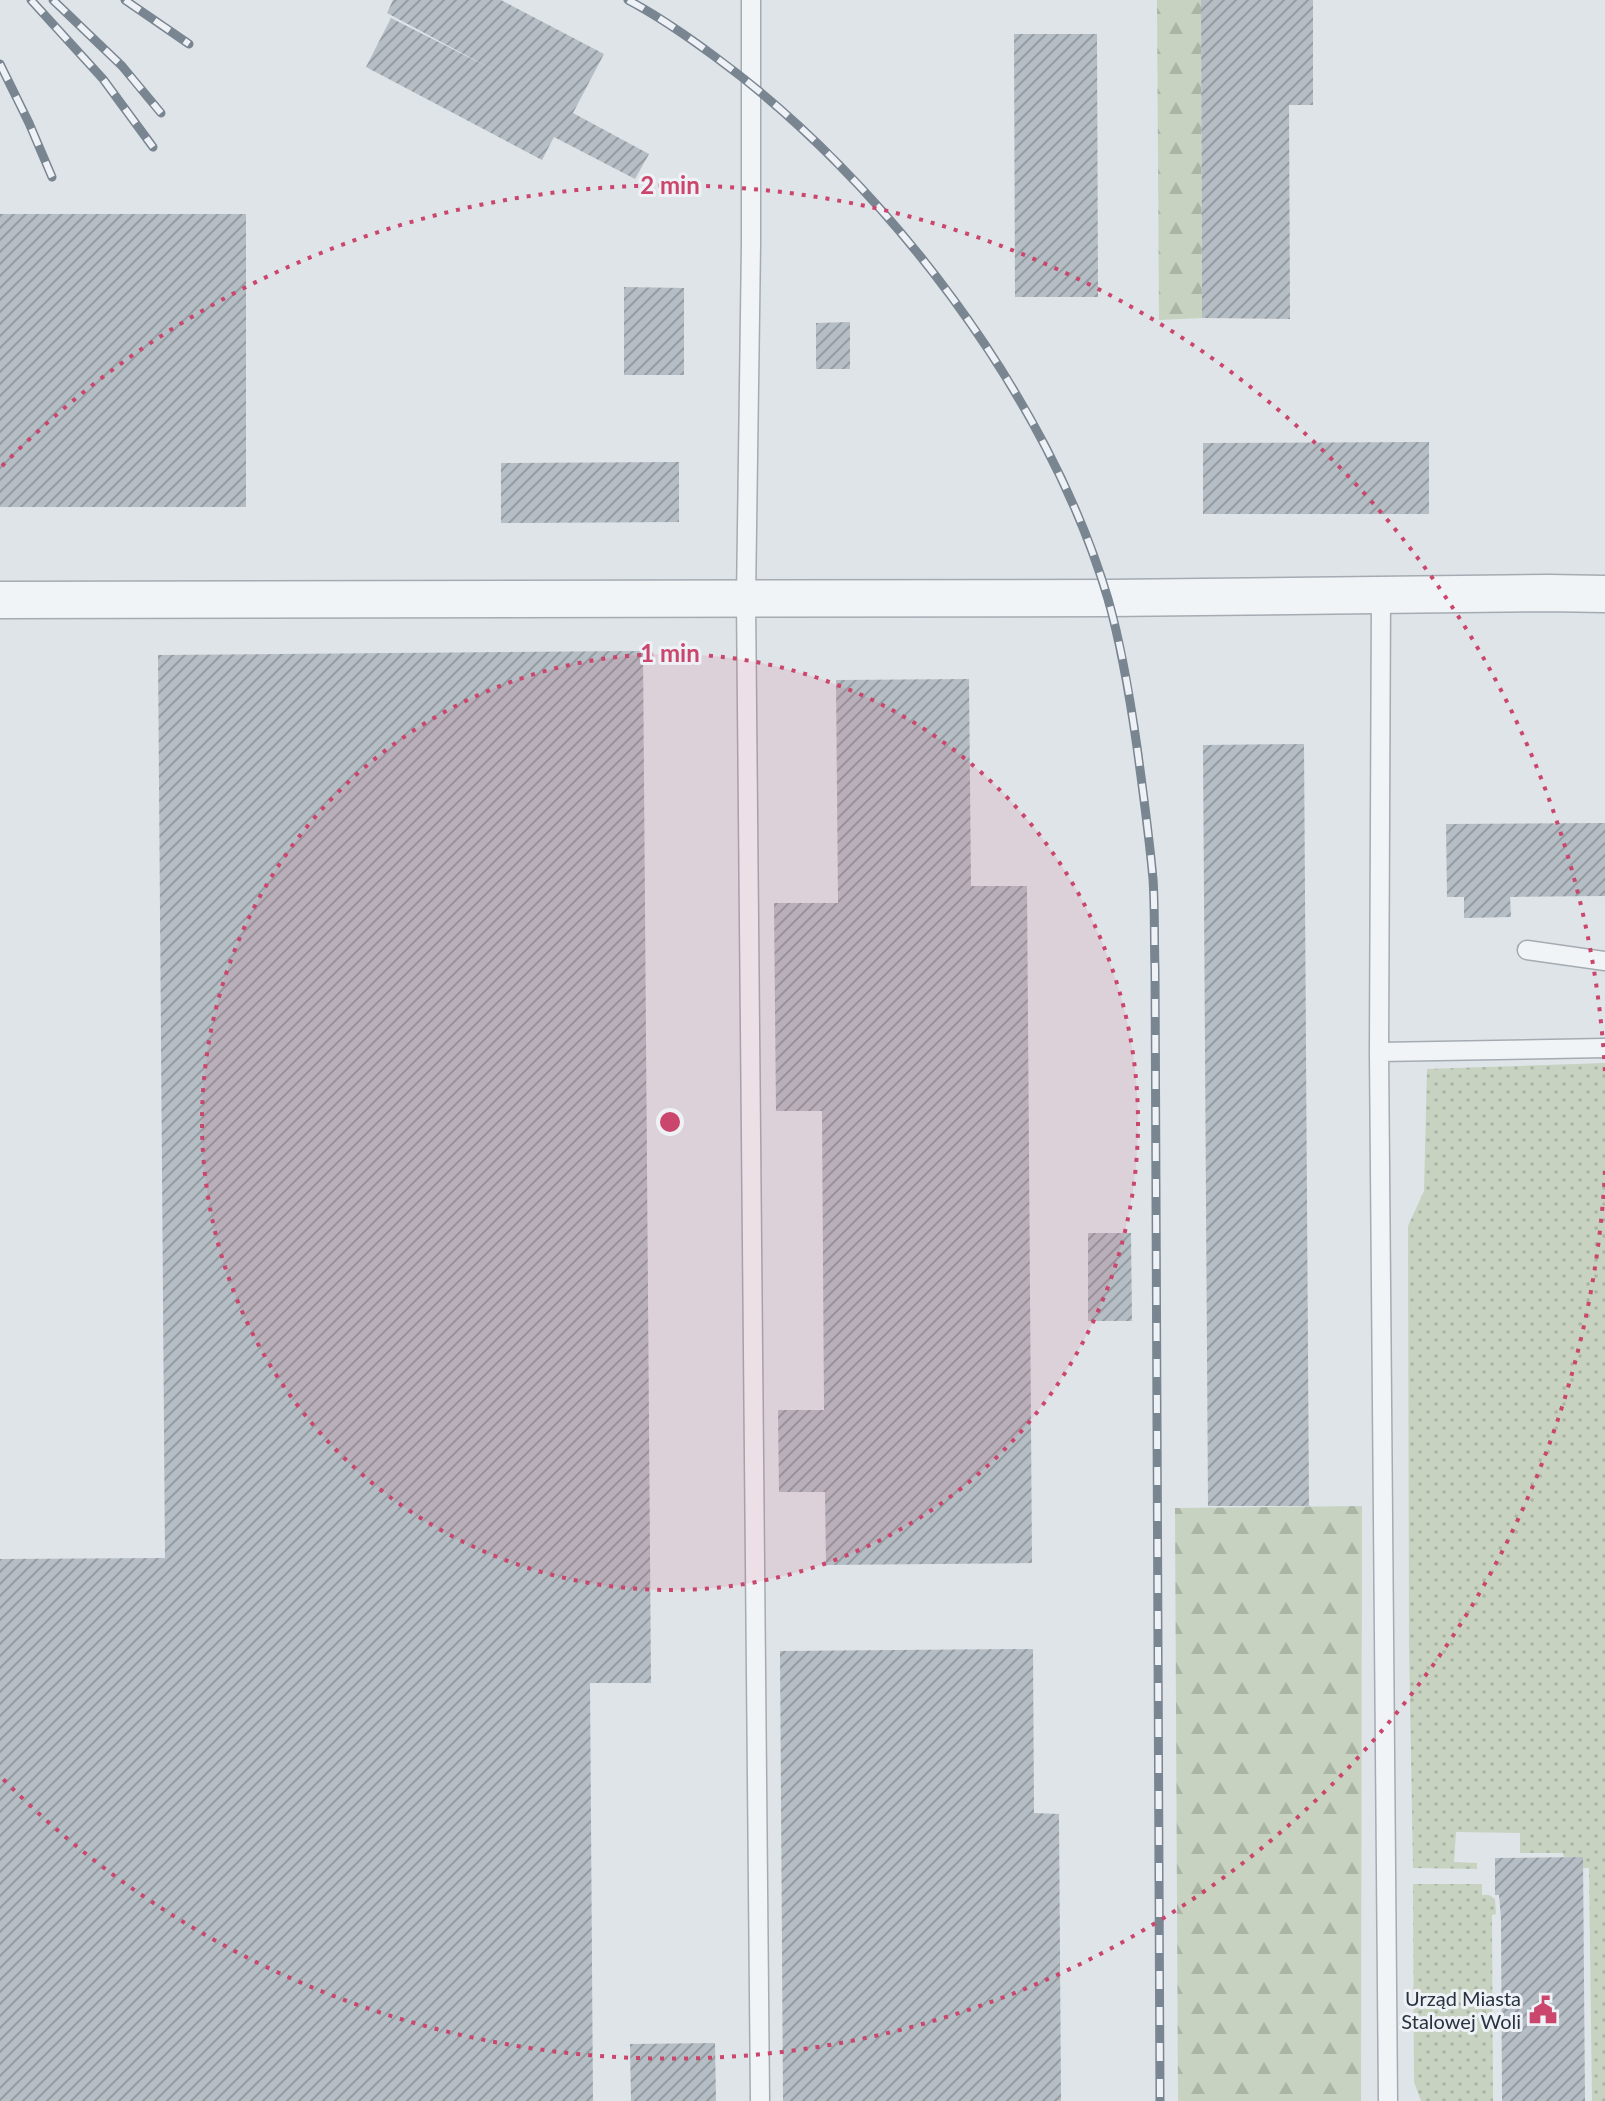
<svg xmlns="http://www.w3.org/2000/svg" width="1605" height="2101" font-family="Lato,sans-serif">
	<defs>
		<pattern id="grass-dots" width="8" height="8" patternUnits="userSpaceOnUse" patternTransform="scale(2)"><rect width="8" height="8" fill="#c7d2c0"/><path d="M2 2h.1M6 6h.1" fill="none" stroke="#abb5a6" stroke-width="1.8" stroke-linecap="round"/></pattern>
		<pattern id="forest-firs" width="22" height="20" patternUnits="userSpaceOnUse" patternTransform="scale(2)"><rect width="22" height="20" fill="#c7d2c0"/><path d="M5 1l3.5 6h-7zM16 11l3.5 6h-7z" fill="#abb5a6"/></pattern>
		<pattern id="building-hatch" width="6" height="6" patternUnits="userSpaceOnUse" patternTransform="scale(2)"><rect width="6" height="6" fill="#b6bec5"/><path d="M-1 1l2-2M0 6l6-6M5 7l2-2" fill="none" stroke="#949ba1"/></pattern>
	</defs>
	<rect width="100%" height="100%" fill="#dfe4e8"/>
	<!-- grass -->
	<path fill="url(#grass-dots)" d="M1605 1063V2101H1592L1589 1868H1583V1857H1564L1563 1853H1520V1833L1456 1832 1454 1862 1477 1863V1869L1413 1868 1409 1642 1408 1226 1424 1191 1427 1069Z
		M1413 1884H1482V1895H1489L1495 1899 1496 1914 1492 1915 1493 2101H1421L1414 2082Z"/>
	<!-- forest -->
	<path fill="url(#forest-firs)" d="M1157 0H1201L1202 318 1159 320Z
		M1362 1506 1361 2101H1178L1175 1508Z"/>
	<!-- building -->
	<path fill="url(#building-hatch)" d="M393 0H501L604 54 573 113 649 154 635 179 554 137 542 160 366 67 391 18 490 68 387 13Z
		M1201 0H1313V105H1289L1290 319 1202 318Z
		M1014 34H1097L1098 297H1015Z
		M0 214H246V507H0Z
		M624 287 684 288V375H624Z
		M850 322V369H816V323Z
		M1429 442V514H1203V443Z
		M679 462V522L501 523V463Z
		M643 651 651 1683H590L593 2101H0V1559L165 1558 158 655Z
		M969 679 971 886H1027L1032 1563 826 1565 825 1492H779L778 1410H824L822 1111H776L774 903H838L836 680Z
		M1304 744 1309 1506H1208L1203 745Z
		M1605 823V896L1510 897 1511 917 1464 918V897H1447L1446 824Z
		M1088 1233H1131L1132 1321H1088Z
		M1033 1649 1034 1813 1059 1814 1061 2101H783L780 1651Z
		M1583 1857 1585 2101H1502L1501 1918 1499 1895H1495V1858Z
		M715 2043 716 2101H631L630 2044Z"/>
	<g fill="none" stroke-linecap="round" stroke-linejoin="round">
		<defs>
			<path id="service" d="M751 0V244L746 599 760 2101
				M1381 595 1379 1052 1388 2101
				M1527 950 1605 961
				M1379 1052 1605 1048"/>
			<path id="minor" d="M0 600 1108 598 1548 593 1605 594"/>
		</defs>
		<!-- service casing -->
		<use href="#service" stroke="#a4abb2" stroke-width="21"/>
		<!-- minor casing -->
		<use href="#minor" stroke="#a4abb2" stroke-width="39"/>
		<!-- service -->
		<use href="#service" stroke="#f1f4f6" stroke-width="18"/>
		<!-- minor -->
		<use href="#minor" stroke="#f1f4f6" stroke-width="36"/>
		<defs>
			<path id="rail" d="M31 0 103 79 153 147
				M53 0 122 66 161 113
				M125 0 189 44
				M628 0C658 16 687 36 714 56 884 180 1048 396 1108 599 1122 648 1130 698 1137 747 1143 791 1149 835 1153 879 1155 909 1154 939 1155 969L1160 2101
				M0 64 29 123 52 177"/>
		</defs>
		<!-- rail casing -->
		<use href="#rail" stroke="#798591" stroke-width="9"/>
		<!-- rail -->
		<use href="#rail" stroke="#eef2f6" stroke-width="6" stroke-dasharray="18" stroke-linecap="butt"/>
	</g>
	<!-- distance rings -->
	<circle cx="670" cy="1122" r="468" fill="#cb466c" fill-opacity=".12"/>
	<g fill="none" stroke="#cb466c" stroke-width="4" stroke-dasharray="4 8">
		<circle cx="670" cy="1122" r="468"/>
		<path d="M1605 1171A936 936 0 0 1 2 1778M2 466A936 936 0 0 1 1605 1073"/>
	</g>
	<!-- icons -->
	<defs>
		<symbol id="civic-bare" viewBox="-9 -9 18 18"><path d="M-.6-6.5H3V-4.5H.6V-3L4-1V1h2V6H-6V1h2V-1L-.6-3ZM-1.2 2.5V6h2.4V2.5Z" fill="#cb466c" stroke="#eef2f6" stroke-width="2.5" paint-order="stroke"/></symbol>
	</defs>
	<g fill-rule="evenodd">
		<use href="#civic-bare" x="1523" y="1990" width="40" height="40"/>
	</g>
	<g text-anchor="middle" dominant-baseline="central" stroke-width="6" stroke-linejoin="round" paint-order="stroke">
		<!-- poi labels -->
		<g font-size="20" fill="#28333f" stroke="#eef2f6" text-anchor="end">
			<text x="1521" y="1998">Urząd Miasta<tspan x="1521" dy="23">Stalowej Woli</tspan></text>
		</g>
	</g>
	<circle cx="670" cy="1122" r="12" fill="#cb466c" stroke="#eef2f6" stroke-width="4"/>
	<g font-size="24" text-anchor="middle" font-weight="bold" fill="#cb466c" stroke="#eef2f6" stroke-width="6" stroke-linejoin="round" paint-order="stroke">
		<text x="670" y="194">2 min</text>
		<text x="670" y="662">1 min</text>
	</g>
</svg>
